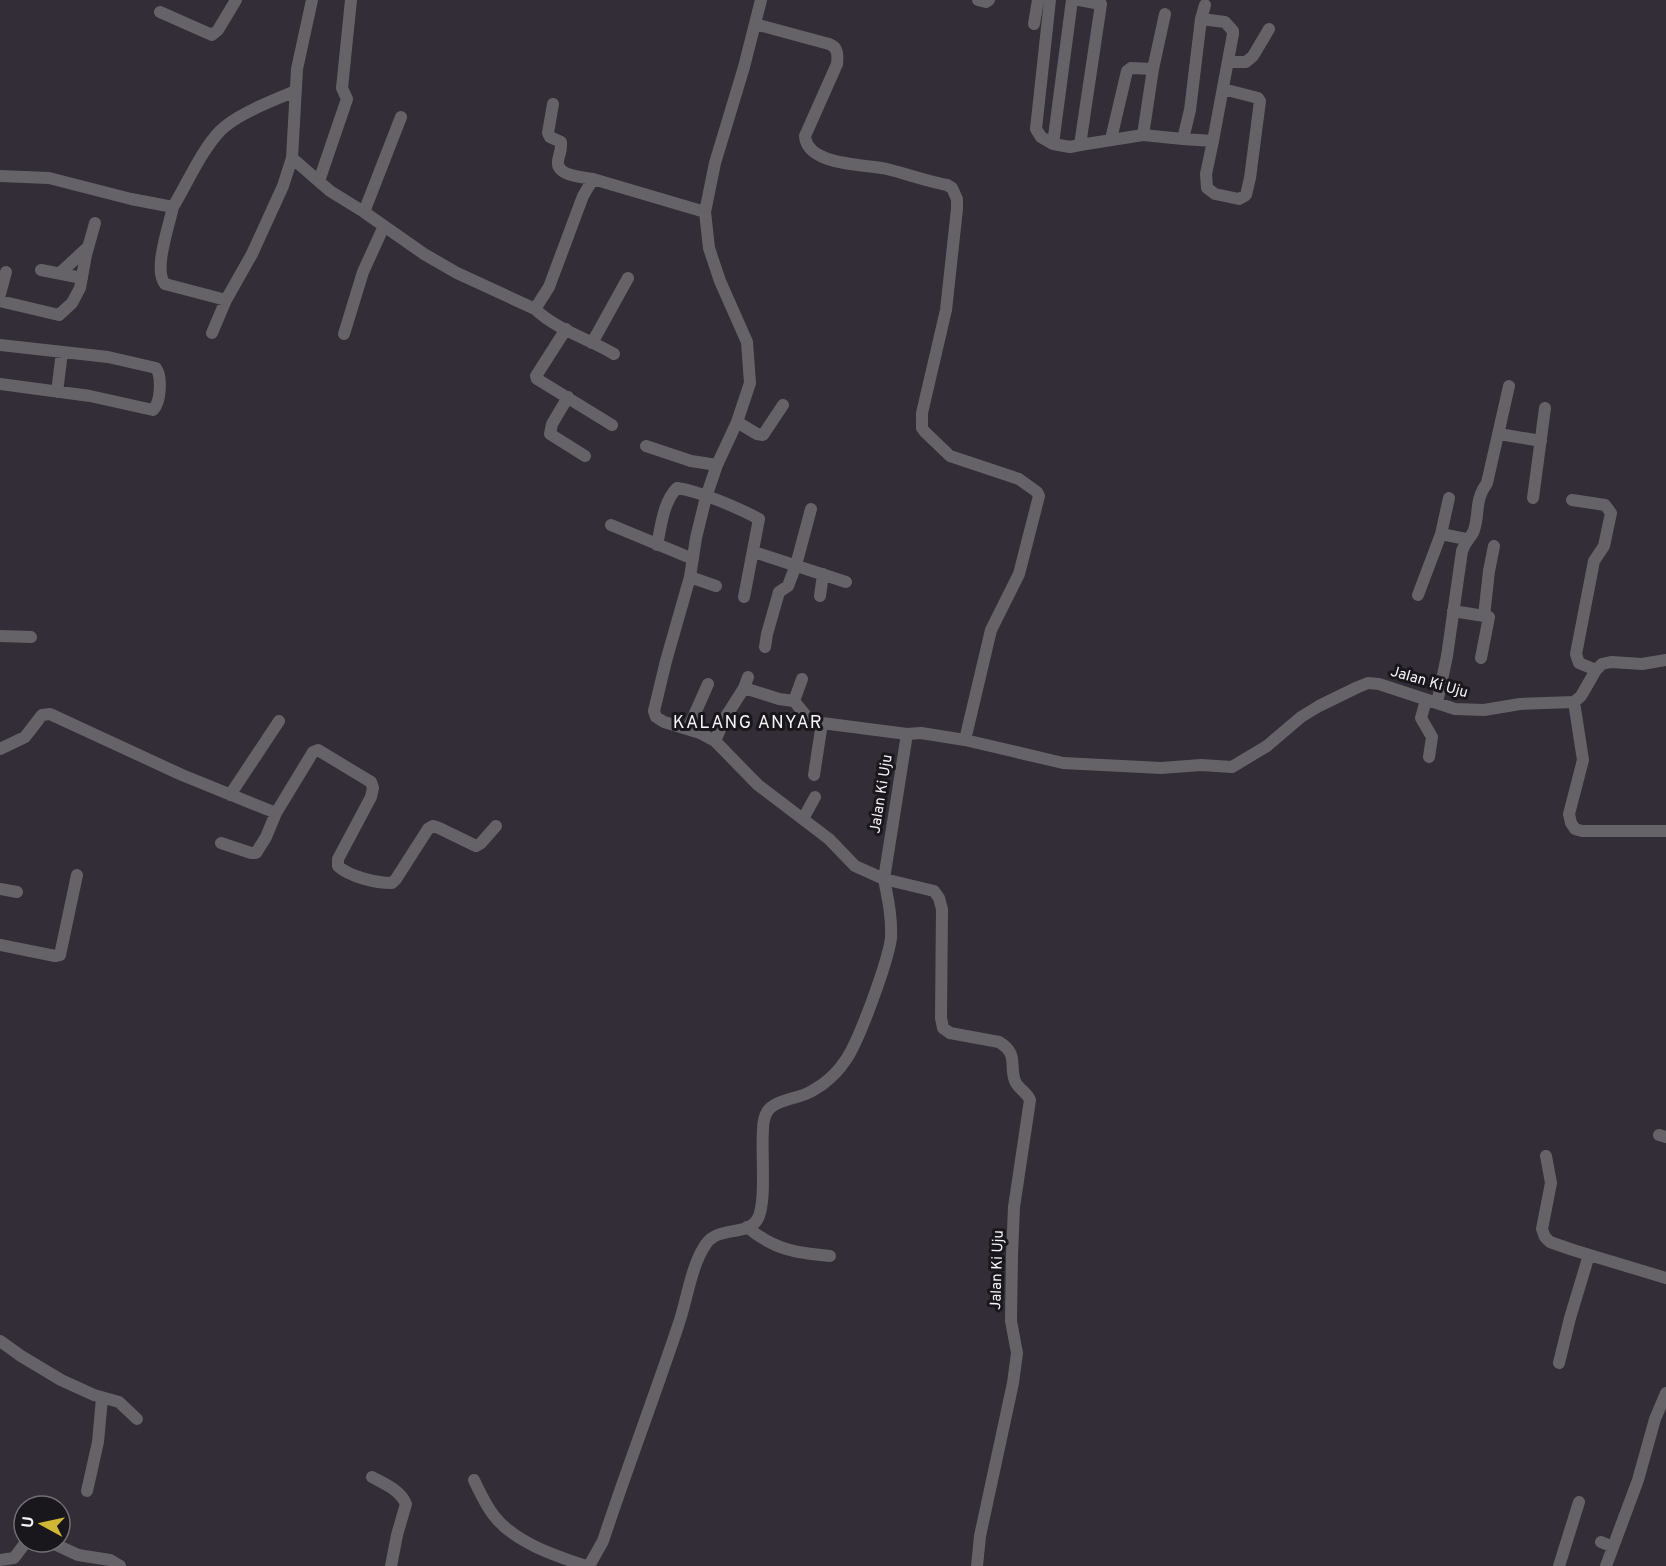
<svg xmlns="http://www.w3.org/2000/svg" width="1666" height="1566" font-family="Overpass,sans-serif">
	<rect width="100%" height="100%" fill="#322d36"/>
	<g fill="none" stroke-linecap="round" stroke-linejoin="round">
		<!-- minor -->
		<path stroke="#656368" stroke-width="12" d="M978 0 986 2 989 0
			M1050 0 1036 129 1041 137 1053 144
			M1072 0 1053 144 1070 147 1080 145
			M1079 0 1101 4 1080 145 1143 135 1153 69 1131 68 1127 71 1111 139
			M160 12 212 35 218 30 236 0
			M1201 19 1205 5
			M755 24 829 44C838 47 838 55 837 64L805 136C807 166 865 164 887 169 907 174 927 181 947 185L952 188 957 199V209L946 310 922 413V428L925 432 950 456 1019 479 1037 492 1039 496 1019 574 991 630 965 740
			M1034 24 1038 0
			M1229 62H1246L1253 56 1269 29
			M1153 69 1165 14
			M553 104 548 133 550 137 561 142C562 149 559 154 558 161 556 176 582 177 593 179
			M1143 135 1183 139 1190 110 1201 19 1225 22 1233 31V34L1213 141 1183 139
			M1213 141 1206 174 1207 188 1215 194 1239 199 1246 195 1250 178 1260 101 1258 98 1223 89
			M292 158 330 191 364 212 424 254 457 273 535 309 549 287 583 196 593 179 705 212
			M0 176 49 178 131 199 173 207C187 184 201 151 220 131 238 113 273 101 295 91
			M319 181 347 99 342 88 351 0
			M173 207C169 226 153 270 165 284L226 300
			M364 212 401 117
			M41 270 82 278
			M60 273 87 248
			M0 294 6 272
			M0 301 59 315 72 303 80 288 86 255 95 223
			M535 309C557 330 589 339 614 354
			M566 329 536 376 537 379 612 425
			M212 333 226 300 252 254 283 186 292 158 297 69 312 0
			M344 334 363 272 384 226
			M592 343 628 278
			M0 345 108 357 156 368C162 377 161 402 153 410L90 396 0 384
			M57 392 62 352
			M568 397 552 424 550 434 585 456
			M737 422 757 434 763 435 783 405
			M1499 434 1541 441
			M646 446 691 461 717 465
			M1449 498 1441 534 1466 539
			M1533 498 1545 408
			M1572 500 1605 505 1611 513 1604 546 1594 561 1576 654 1579 663 1596 670
			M611 525 693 559
			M657 545C661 527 663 502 677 488 699 491 739 508 759 519L744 597
			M754 552 846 582
			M690 577 716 586
			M1418 595 1441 534
			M820 596 823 574
			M1453 611 1484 616 1489 571 1494 546
			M0 636 31 637
			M765 647 767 634 779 592 788 586 796 565 811 509
			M1481 658 1489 617 1484 616
			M802 679 794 701 807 717 822 723
			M744 688 779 699 794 701
			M1426 700 1421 718 1432 737 1429 757
			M1574 702 1583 760 1569 814 1571 823 1575 829 1582 831H1666
			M1437 703 1447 656 1462 551C1466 539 1472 537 1474 530 1480 512 1474 501 1487 483L1509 386
			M688 729 708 684
			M715 741 725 718 744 688 748 677
			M0 749 25 737 42 715 50 714 182 775 276 813 313 752 318 750 371 782 373 788 371 797 338 859V866C350 877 376 883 392 883L396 879 428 829 433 826 439 828 476 846 481 843 496 826
			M814 775 822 723 907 734
			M230 795 279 721
			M803 819 815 797
			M221 843 251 853H256L266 837 276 813
			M0 889 17 892
			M0 945 55 956 60 955 77 875
			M1659 1135 1666 1137
			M1546 1156 1551 1183 1542 1229 1545 1237 1550 1242 1573 1250 1666 1278
			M747 1227C774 1250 797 1253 830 1256
			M0 1341 21 1356 61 1380 94 1395 119 1402 137 1419
			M1559 1363 1570 1318 1589 1255
			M372 1477C385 1484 400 1490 406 1504L397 1535 391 1566
			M474 1480C480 1493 486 1506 495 1517 516 1543 556 1556 586 1566
			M87 1491 98 1442 102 1398
			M50 1542 78 1555 110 1560 120 1566
			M1601 1542 1613 1547
			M0 1560 14 1558 26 1542
			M589 1566 603 1541C627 1468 654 1398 678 1326 687 1301 691 1265 706 1244 718 1226 747 1236 757 1220 767 1205 761 1151 763 1130 763 1124 764 1117 767 1112 774 1100 796 1099 808 1093 813 1091 818 1087 823 1084 831 1078 839 1070 845 1061 859 1042 888 961 891 938 892 918 888 899 884 879L855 866 829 839 758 785 715 741 700 733 664 722 656 717 654 711 666 661 690 577 696 538 706 497 717 465 737 422 750 383 747 342 720 281 709 248 705 212 715 163 744 67 761 0
			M977 1566 980 1536 1013 1383 1017 1353 1011 1321 1012 1255 1014 1207 1030 1100C1027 1092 1018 1089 1015 1081 1009 1065 1019 1054 999 1042L950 1033 943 1028 941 1018 942 909 939 898 934 891 884 879 907 734 921 733 965 740 1063 763 1161 768 1201 765 1232 767 1267 746 1301 717 1319 706 1358 687 1368 683 1379 684 1455 709 1484 710 1520 704 1574 702 1581 696 1596 670 1602 664 1611 662 1642 664 1666 660
			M1559 1566 1579 1502
			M1606 1566 1638 1480 1655 1419 1666 1393"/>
	</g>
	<g text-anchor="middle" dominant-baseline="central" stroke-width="6" stroke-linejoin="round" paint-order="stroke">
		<!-- street labels -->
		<g font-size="15" fill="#f6f3f9" stroke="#19171b">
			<text transform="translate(1429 683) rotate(16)">Jalan Ki Uju</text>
			<text transform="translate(882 794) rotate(-81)">Jalan Ki Uju</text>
			<text transform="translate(998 1270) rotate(-88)">Jalan Ki Uju</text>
		</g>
		<!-- quarter labels -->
		<g font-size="18" letter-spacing="1.5" fill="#f6f3f9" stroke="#19171b">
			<text x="748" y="723">KALANG ANYAR</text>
		</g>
	</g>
	<!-- north arrow -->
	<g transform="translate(42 1524) rotate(278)"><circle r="28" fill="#19171b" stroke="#716f74" stroke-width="1.5"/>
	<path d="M0-4.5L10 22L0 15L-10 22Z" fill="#d0b836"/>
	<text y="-9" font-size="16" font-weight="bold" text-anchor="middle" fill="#f6f3f9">U</text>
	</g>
</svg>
